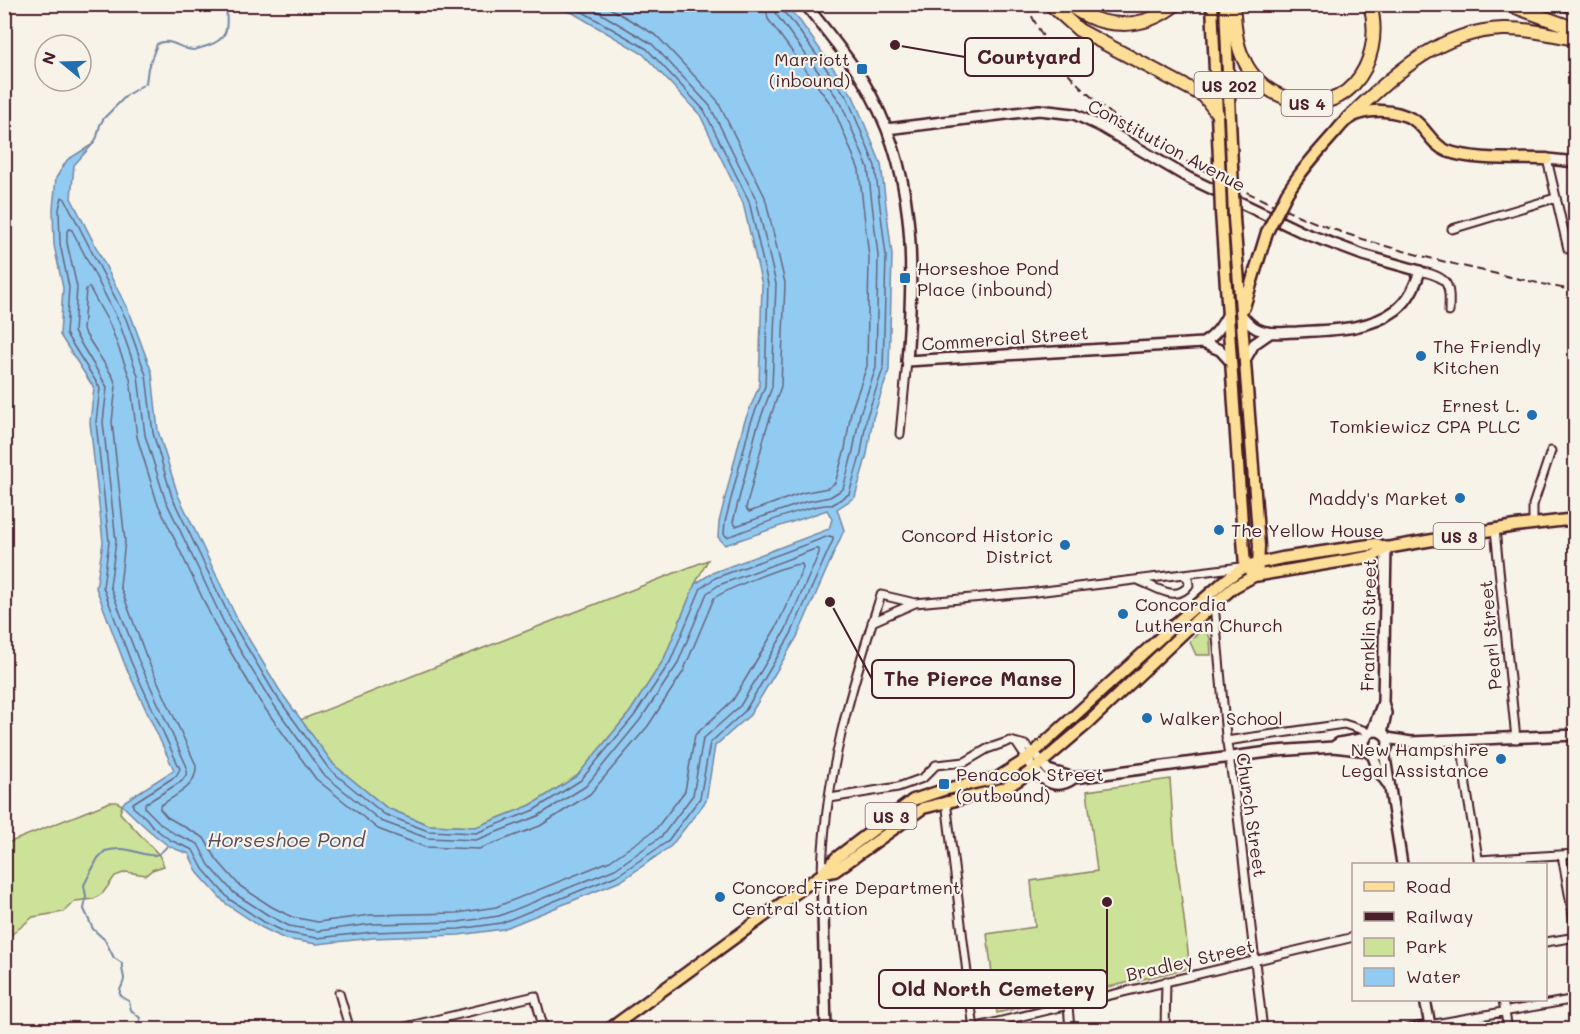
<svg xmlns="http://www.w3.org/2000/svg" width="1580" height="1034" font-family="Mali,sans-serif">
	<rect width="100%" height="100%" fill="#f7f3e8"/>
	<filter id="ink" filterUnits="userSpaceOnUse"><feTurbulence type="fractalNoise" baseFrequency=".0167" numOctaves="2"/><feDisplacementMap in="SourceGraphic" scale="12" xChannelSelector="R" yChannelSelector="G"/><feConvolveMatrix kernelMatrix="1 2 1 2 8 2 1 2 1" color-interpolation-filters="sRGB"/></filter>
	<g filter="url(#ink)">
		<!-- green -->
		<path fill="#cce298" stroke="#8b8062" stroke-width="1.5" d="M708 560 695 584 664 659 630 712 577 776 531 805 476 827 429 825 387 808 334 765 300 720Z
			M1200 631 1208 634 1210 638 1211 655H1196L1190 642Z
			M1170 779 1174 837 1190 968 997 1013 987 934 1035 927 1031 881 1097 871 1087 791Z
			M110 802H117L122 805 120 813 159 855 164 866 152 870 146 875 126 872 115 876 103 893 94 899 75 901 63 912 33 917 5 940V844Z"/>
		<!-- water -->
		<path fill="#92cbf2" stroke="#7586a2" stroke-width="1.5" d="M545 5H785L800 21 853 96 881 164 892 255 889 370 873 418 867 454 855 497 837 509 844 530 797 637 750 715 715 746 706 801 671 846 621 881 503 929 459 935 373 938 317 944 285 939 261 927 225 903 198 873 189 854C182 851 172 849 166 844 151 833 136 819 122 805L125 801 174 770 125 665 96 588 103 542 90 422 94 388 60 335 63 288 54 245 53 209 56 178 67 160 93 144 74 165 71 198 131 316 152 373 158 431 178 495 238 621 280 691 334 765 387 808 429 825 476 827 531 805 577 776 630 712 664 659 695 584 712 573 829 529 832 519 827 510 725 545 718 537 719 522 744 423 759 386 762 285 743 203 700 115 643 54 573 13Z"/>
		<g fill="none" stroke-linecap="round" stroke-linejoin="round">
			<!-- shore -->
			<path stroke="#67647b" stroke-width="1.5" d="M565 4 576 8 647 49 704 110 749 201 768 284 765 386 750 425 725 522 724 534 727 537C749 530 813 502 832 505L849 494 861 453 867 416 883 369 886 256 875 166 848 99 795 25 782 10 781 4
				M585 4 652 44 710 106 756 199 776 284 772 387 757 428 733 522 736 526 805 502 830 497 843 489 853 451 860 414 876 368 878 256 868 168 841 103 776 14 774 4
				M603 4 657 36 717 100 765 197 785 283 781 386 766 430 746 508 749 512 802 493 828 488 835 483 845 449 851 412 867 366 869 257 859 170 833 107 768 19 765 4
				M62 197 65 199 126 319 146 375 153 433 172 497 233 624 275 694 329 769 384 814 428 831 476 833 534 810 581 780 634 716 670 662 701 588 715 578 829 536 833 537V540L791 634 745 711 710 743 700 798 667 842 618 875 501 923 459 929 373 932 317 938 287 933 264 922 229 899 203 869 193 850 170 840 153 827 146 818 133 807V803L176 776 180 769 131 662 103 587 109 542 96 422 100 388 66 334 69 287 60 244 59 209Z
				M69 229 72 230 119 322 138 376 145 435 165 499 226 627 269 698 323 774 381 821 427 838 476 840 538 816 586 786 640 720 677 665 707 593 719 585 815 549H819V553L785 631 740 706 703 739 693 795 662 836 615 869 499 916 458 922 372 924 318 931 289 926 268 915 234 893 209 865 198 844 175 834 162 825 145 808V804L182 781 186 775 187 767 138 659 110 586 116 541 103 422 107 387 74 332 77 287 67 243V231Z
				M89 287 110 325 130 378 137 437 157 502 218 631 261 703 316 779 378 829 425 847 479 849 540 826 590 794 648 726 683 672 714 598C728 589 786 564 802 564L803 568 777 626 733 700 695 735 685 791 655 830 610 861 496 907 457 913 371 915 318 922 292 917 272 907 240 886 217 860 204 838 167 817 160 809V806C176 794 197 788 196 765L146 656 120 586 125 541 112 422 116 386 113 377 83 330 86 289Z"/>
			<!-- stream -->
			<path stroke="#7586a2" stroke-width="2" d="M93 144 97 137 100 125 104 118 127 95 146 83 148 68 157 44C171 37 179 49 193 50 198 50 202 47 207 46 231 38 227 26 226 4
				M139 1030 140 1018 131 1010 129 1001C112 993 123 989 124 979 124 975 121 969 122 963L114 958 105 940 93 929 84 909 86 897 84 885 98 858 105 851C113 849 120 848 129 850 144 853 156 862 167 846"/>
			<defs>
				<path id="street" d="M1547 159 1568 249
					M1452 229 1555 198
					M1420 271C1450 278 1450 284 1449 312
					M900 434 907 361
					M1533 524V505L1551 451
					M1495 529 1516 739
					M1140 581C1156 587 1176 603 1189 585L1188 578 1182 574
					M1214 604 1226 736 1238 816 1263 1030
					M872 622 915 603 1028 593 1241 567
					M1574 736 1576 746
					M1226 741 1344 724 1363 730 1369 734
					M1462 741 1466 786 1479 864
					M1017 744 1027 759
					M830 798 898 787 923 778 936 765 965 762 987 749 1010 741 1025 745 1034 753
					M946 801 974 1030
					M1562 855 1576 932
					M1478 860 1576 854
					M822 874C824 779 852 685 881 595L915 603
					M1546 942 1576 937
					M339 993 350 1030
					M1503 1000 1508 1030
					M1068 1005 1070 1030
					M393 1030 535 996 544 1030
					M964 1030 1354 937
					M1165 1030 1166 981
					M1401 1030 1576 999"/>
				<path id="secondary" d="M805 4C825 29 846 54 863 81 917 169 914 262 907 361L1203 343 1220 350 1231 362
					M887 129 1039 110 1074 114 1100 126 1187 177 1304 233 1363 255 1420 271C1415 286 1409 300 1396 310 1368 331 1329 330 1297 332 1284 332 1271 335 1260 330 1252 328 1247 321 1242 316
					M1547 159 1576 162
					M1203 343C1216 335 1221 327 1228 314
					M1245 360 1254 344 1270 333
					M1364 743a12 12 0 1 1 24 0a12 12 0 1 1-24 0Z
					M1372 732 1383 702
					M1382 733 1386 713 1383 702 1386 548
					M1387 738 1411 742 1576 735
					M1333 747 1339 743 1366 738
					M1384 751 1402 864
					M1034 753 1048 770 1074 778 1276 751 1333 747 1368 751
					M1372 754 1379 772 1387 783
					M1027 759C1037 776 1053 794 1074 778
					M822 874 826 1030
					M1425 1000 1431 1030"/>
				<path id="primary" d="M1212 4 1219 159
					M1225 4 1232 166
					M1287 193C1300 172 1316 154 1332 136 1337 131 1342 123 1348 119 1367 107 1395 109 1414 120 1426 128 1432 145 1447 151 1473 161 1518 158 1547 159
					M1221 212 1244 553 1245 566 1250 571
					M1234 218 1259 546 1258 567
					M1244 307 1267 232
					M822 874 835 871 923 808 1006 788 1033 770 1087 724 1214 604 1234 587 1254 576 1374 556 1386 548 1515 526 1576 519
					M608 1030 822 874 836 858 913 800 946 789 997 778 1027 759 1173 626 1227 579 1245 566 1282 558 1376 544 1386 548"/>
				<path id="highway" d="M1050 4 1079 30 1204 96 1217 113
					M1068 4C1101 30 1143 31 1176 4
					M1233 4C1235 24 1235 44 1245 62 1251 75 1264 88 1277 94 1341 127 1387 65 1370 4
					M1507 4 1576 29
					M1566 4 1576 8
					M1347 119C1392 77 1437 31 1503 29 1527 28 1552 35 1576 39"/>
			</defs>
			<!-- street casing -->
			<use href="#street" stroke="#4a1f2b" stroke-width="11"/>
			<!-- secondary casing -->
			<use href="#secondary" stroke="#4a1f2b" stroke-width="14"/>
			<!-- primary casing -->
			<use href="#primary" stroke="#4a1f2b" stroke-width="15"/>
			<!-- highway casing -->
			<use href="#highway" stroke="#4a1f2b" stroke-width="16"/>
			<!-- street -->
			<use href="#street" stroke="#f7f3e8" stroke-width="7"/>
			<!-- secondary -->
			<use href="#secondary" stroke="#f7f3e8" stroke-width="9"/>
			<!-- primary -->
			<use href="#primary" stroke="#fcde96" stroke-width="10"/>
			<!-- highway -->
			<use href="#highway" stroke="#fcde96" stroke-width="12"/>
			<!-- rail -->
			<path stroke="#4a1f2b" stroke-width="2" stroke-dasharray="9 4.5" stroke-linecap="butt" d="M1026 4C1040 34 1058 64 1081 87 1118 124 1163 150 1209 173 1255 197 1301 219 1350 235 1424 259 1500 275 1576 291"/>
			<defs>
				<path id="primary-bridge" d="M1219 159 1221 212
					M1232 166 1234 218
					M1267 232 1287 193"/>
			</defs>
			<!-- primary-bridge casing -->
			<use href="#primary-bridge" stroke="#4a1f2b" stroke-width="15" stroke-linecap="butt"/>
			<!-- primary-bridge -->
			<use href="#primary-bridge" stroke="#fcde96" stroke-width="10"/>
		</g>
	</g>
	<!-- markers -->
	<g fill="#1f6fb2" stroke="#f7f3e8" stroke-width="2">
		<rect x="856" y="63" width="12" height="12" rx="3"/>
		<rect x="899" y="272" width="12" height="12" rx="3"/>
		<circle cx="1421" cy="356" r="6"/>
		<circle cx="1532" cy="415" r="6"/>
		<circle cx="1460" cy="498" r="6"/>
		<circle cx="1219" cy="530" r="6"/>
		<circle cx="1065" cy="545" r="6"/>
		<circle cx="1123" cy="614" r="6"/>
		<circle cx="1147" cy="718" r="6"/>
		<circle cx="1501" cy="759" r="6"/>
		<rect x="938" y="778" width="12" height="12" rx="3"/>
		<circle cx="720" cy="897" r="6"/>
	</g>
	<g text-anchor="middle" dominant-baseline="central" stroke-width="4.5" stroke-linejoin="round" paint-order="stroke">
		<!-- shield labels -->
		<g fill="#f7f3e8" stroke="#7e5f64" stroke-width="1.5">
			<rect x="1194.5" y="72" width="69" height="26" rx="4.5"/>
			<rect x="1281.5" y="90" width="51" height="26" rx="4.5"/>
			<rect x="1433.5" y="523" width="51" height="26" rx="4.5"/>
			<rect x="865.5" y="803" width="51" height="26" rx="4.5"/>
		</g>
		<g font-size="16" font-weight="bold" fill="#4a1f2b">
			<text x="1229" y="85">US 202</text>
			<text x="1307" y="103">US 4</text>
			<text x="1459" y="536">US 3</text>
			<text x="891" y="816">US 3</text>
		</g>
		<!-- poi labels -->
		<g font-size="18" fill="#4a1f2b" stroke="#f7f3e8" text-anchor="start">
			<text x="850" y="59" text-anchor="end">Marriott<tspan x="850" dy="21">(inbound)</tspan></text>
			<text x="917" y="268">Horseshoe Pond<tspan x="917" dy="21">Place (inbound)</tspan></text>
			<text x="1433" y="346">The Friendly<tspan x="1433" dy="21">Kitchen</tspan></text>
			<text x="1520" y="405" text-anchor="end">Ernest L.<tspan x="1520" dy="21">Tomkiewicz CPA PLLC</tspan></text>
			<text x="1448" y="498" text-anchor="end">Maddy's Market</text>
			<text x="1231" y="530">The Yellow House</text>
			<text x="1053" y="535" text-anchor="end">Concord Historic<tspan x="1053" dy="21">District</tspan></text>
			<text x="1135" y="604">Concordia<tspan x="1135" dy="21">Lutheran Church</tspan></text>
			<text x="1159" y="718">Walker School</text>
			<text x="1489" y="749" text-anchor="end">New Hampshire<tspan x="1489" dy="21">Legal Assistance</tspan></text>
			<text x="956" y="774">Penacook Street<tspan x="956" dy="21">(outbound)</tspan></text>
			<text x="732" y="887">Concord Fire Department<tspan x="732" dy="21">Central Station</tspan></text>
		</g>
		<!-- street labels -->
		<g font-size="18" fill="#4a1f2b" stroke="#f7f3e8">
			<text transform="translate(1167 145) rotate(28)">Constitution Avenue</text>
			<text transform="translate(1005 338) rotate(-4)">Commercial Street</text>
			<text transform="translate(1368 625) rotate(-89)">Franklin Street</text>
			<text transform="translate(1490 635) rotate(-95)">Pearl Street</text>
			<text transform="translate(1252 815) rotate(82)">Church Street</text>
			<text transform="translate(1190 960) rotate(-13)">Bradley Street</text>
		</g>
		<!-- water labels -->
		<g font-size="20" font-style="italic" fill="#5c4a5d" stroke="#f7f3e8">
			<text x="286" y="839">Horseshoe Pond</text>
		</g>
	</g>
	<!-- callouts -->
	<path fill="none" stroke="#4a1f2b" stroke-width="2" d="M895 45L965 57M830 602L872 679M1107 902L1107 989"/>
	<g fill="#4a1f2b" stroke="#f7f3e8" stroke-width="2">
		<circle cx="895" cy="45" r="6"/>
		<circle cx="830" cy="602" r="6"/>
		<circle cx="1107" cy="902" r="6"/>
	</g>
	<g fill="#f7f3e8" stroke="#4a1f2b" stroke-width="2">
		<rect x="965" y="38" width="128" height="38" rx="6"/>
		<rect x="872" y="660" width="202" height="38" rx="6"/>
		<rect x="879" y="970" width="228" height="38" rx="6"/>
	</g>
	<g font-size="20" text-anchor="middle" font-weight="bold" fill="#4a1f2b">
		<text x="1029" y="64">Courtyard</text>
		<text x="973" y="686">The Pierce Manse</text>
		<text x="993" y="996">Old North Cemetery</text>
	</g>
	<!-- margin -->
	<rect width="1580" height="1034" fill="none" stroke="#f7f3e8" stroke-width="24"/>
	<rect x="12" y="12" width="1556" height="1010" fill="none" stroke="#4a1f2b" stroke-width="2" filter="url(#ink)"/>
	<!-- legend -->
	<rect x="1352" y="863" width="195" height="138" fill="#f7f3e8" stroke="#b29e9c" stroke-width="1.5"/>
	<rect x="1364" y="882" width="30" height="9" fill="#fcde96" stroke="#b29e9c" stroke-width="1.5"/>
	<text x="1406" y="893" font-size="18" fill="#4a1f2b">Road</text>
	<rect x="1364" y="912" width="30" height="9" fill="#4a1f2b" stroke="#b29e9c" stroke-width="1.5"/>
	<text x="1406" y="923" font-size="18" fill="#4a1f2b">Railway</text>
	<rect x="1364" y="938" width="30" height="18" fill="#cce298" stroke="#b29e9c" stroke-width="1.5"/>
	<text x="1406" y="953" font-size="18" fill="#4a1f2b">Park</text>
	<rect x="1364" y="968" width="30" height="18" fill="#92cbf2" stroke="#b29e9c" stroke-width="1.5"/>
	<text x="1406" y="983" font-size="18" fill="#4a1f2b">Water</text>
	<!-- north arrow -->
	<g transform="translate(63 63) rotate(289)"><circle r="28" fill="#f7f3e8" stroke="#b29e9c" stroke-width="1.5"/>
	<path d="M0-4.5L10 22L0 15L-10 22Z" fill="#1f6fb2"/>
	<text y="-9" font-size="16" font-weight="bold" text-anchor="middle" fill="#4a1f2b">N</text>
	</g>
</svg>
